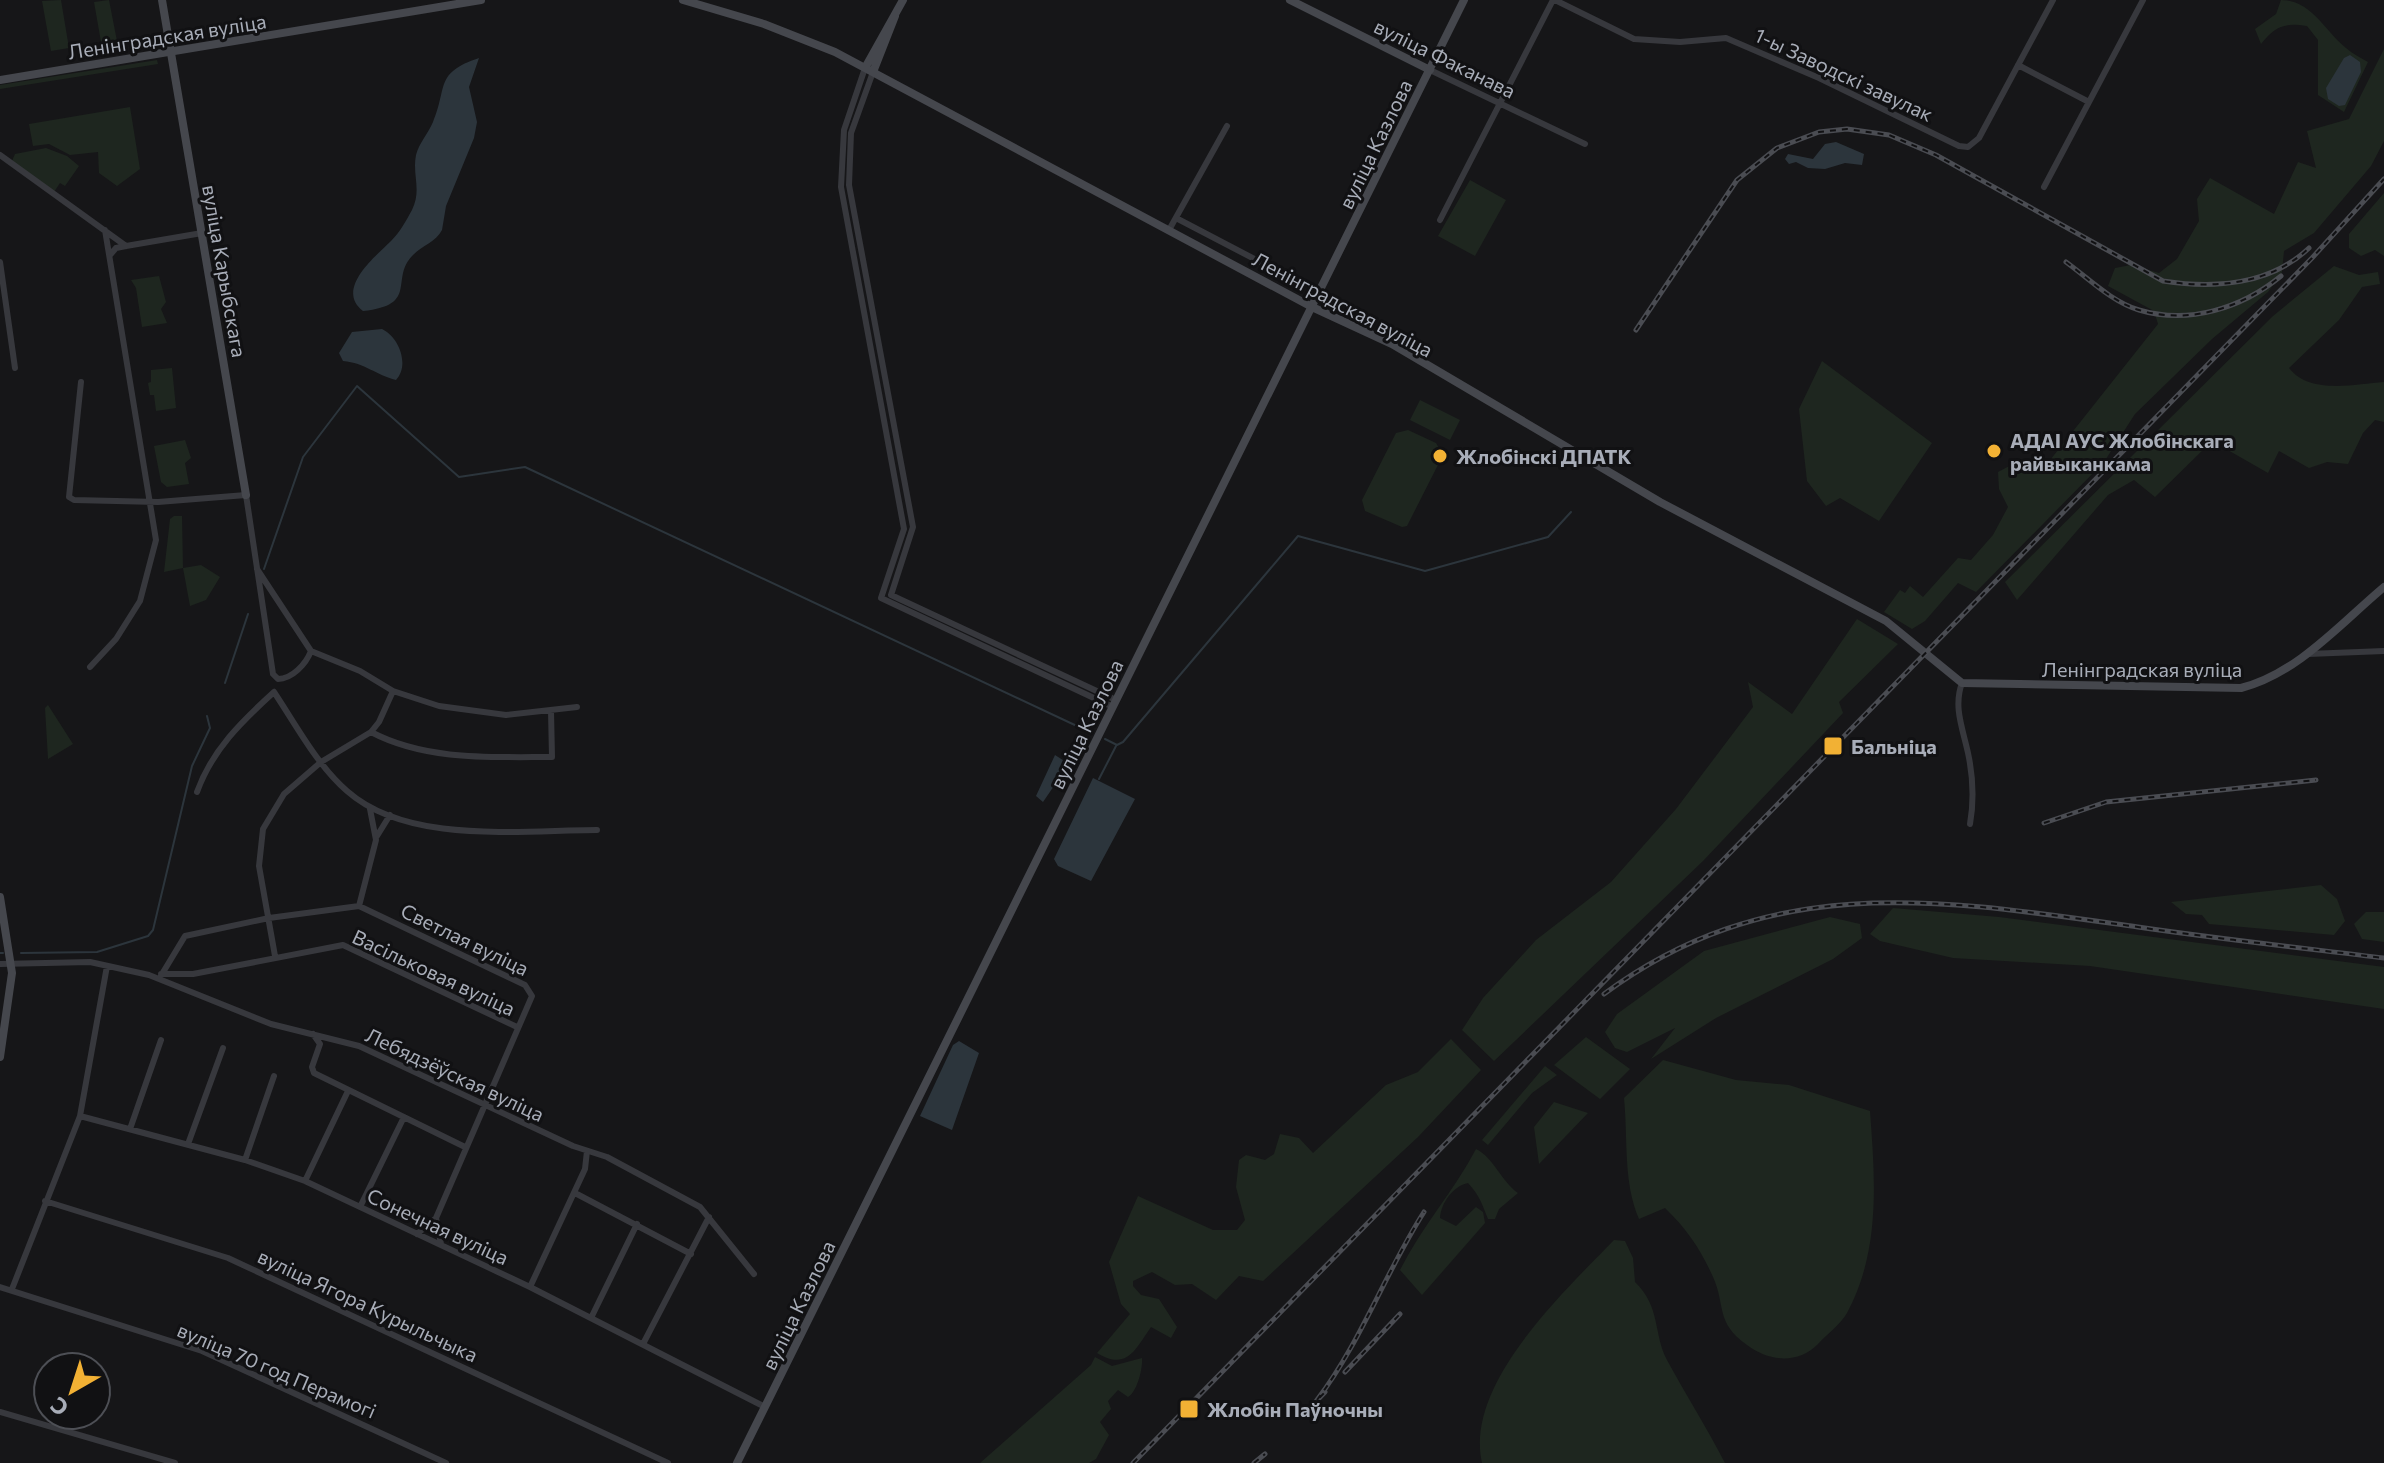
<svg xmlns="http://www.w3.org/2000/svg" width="2384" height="1463" font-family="Commissioner,sans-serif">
	<rect width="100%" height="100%" fill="#161618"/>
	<!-- green -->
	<path fill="#1e261f" d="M61 0 69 48 51 51 42 1Z
		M109 0 117 41 101 42 94 2Z
		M2281 0C2311 0 2325 31 2346 48 2353 54 2361 58 2368 62L2344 112 2318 95V40L2307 26C2284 23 2276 25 2261 44L2255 29 2276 14Z
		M2384 49V141L2371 166 2314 233 2284 251 2282 272 2268 292 2212 339 2135 414 2104 462 1976 592 1958 583 1925 621 1912 629 1884 612 1900 590 1905 593 1910 586 1923 597 1958 558 1971 560 1993 535 2008 507 1999 489 1998 472 2017 462 2043 469 2158 324 2154 311 2108 286 2115 268 2131 265 2159 273 2177 259 2199 221 2197 199 2210 178 2274 214 2298 162 2316 168 2307 131 2349 119Z
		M157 60 158 64 0 89V85Z
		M130 107 140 169 117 186 99 173 98 152 70 155 49 144 33 146 29 124Z
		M46 148 67 156 79 166 65 186 60 183 54 192 12 161 15 154Z
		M1470 180 1506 200 1475 256 1438 236Z
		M2384 193V269V256L2375 250 2361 256 2349 248V234Z
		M2334 266 2359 275 2378 272 2380 284 2362 287 2339 320 2289 368C2310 395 2354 384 2384 382V422L2375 420 2363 433 2348 464 2327 462 2309 468 2279 451 2268 473 2212 441 2155 497 2134 480 2108 495 2017 600 2005 582 2273 316Z
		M159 276 166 302 161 309 167 323 142 327 136 288 131 280Z
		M1822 361 1932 443 1879 521 1840 498 1826 506 1807 481 1799 409Z
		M172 368 176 408 156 411 154 395H150L148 383 151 382V370Z
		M1420 400 1460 420 1450 440 1410 420Z
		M1408 430 1436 443 1443 455 1407 526 1402 527 1365 511 1362 500 1396 433Z
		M185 440 191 458 185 463 189 484 167 487 161 482 154 446Z
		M174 516H182L183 568 201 565 220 577 206 600 190 606 183 568 164 572 170 519Z
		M1857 619 1898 644 1839 702 1843 713 1703 861 1494 1061 1462 1030 1483 998 1536 940 1611 882 1676 809 1753 707 1748 682 1792 714Z
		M48 705 73 744 48 759 45 708Z
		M2321 885 2337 899 2345 921 2334 935 2209 924 2202 915 2186 914 2171 902Z
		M1893 908 1999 917 2384 967V1009L2090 966 1953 958 1880 941 1870 934Z
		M2366 912H2384V942L2362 939 2354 924Z
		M1830 917 1860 924 1862 938 1833 959 1716 1018 1651 1059 1675 1028 1627 1052 1615 1048 1605 1032 1617 1014 1704 951Z
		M1586 1037 1630 1069 1600 1099 1554 1065Z
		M1451 1039 1481 1070 1418 1137 1263 1281 1239 1276 1216 1300 1192 1284 1175 1285 1152 1272 1133 1281V1286L1141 1295 1159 1299 1177 1327 1171 1338 1151 1327C1135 1350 1127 1371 1097 1353L1130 1314 1121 1304 1109 1262 1138 1196 1213 1230H1237L1245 1220 1236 1187 1239 1160 1246 1155 1265 1160 1274 1154 1280 1134 1299 1138 1313 1153 1386 1085 1418 1072Z
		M1663 1060 1736 1080 1789 1085 1870 1111C1875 1179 1881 1250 1847 1313 1841 1324 1827 1334 1818 1344 1798 1364 1770 1362 1747 1345 1715 1322 1726 1306 1713 1277 1701 1250 1687 1229 1665 1208L1639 1219C1623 1182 1628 1139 1624 1098Z
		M1545 1066 1557 1075 1532 1093 1488 1145 1482 1140Z
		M1554 1102 1588 1113 1539 1164 1534 1127Z
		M1476 1149C1494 1158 1501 1181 1518 1193L1499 1209 1495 1219H1488C1482 1204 1480 1196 1468 1183 1453 1186 1441 1203 1440 1218L1456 1226 1476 1207 1483 1212 1485 1223 1422 1295 1400 1270C1422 1226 1454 1191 1476 1149Z
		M1614 1240 1625 1241 1633 1258 1635 1282C1661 1307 1653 1333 1667 1360 1686 1395 1707 1428 1725 1463H1482C1464 1384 1564 1292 1614 1240Z
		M1095 1357 1112 1366 1142 1358C1143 1368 1137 1392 1128 1397L1118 1390 1108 1401 1111 1409 1100 1422 1109 1435 1096 1459 1089 1463H980L1091 1365Z"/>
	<!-- water -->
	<path fill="#2c353c" d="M2350 55 2360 62 2361 72 2345 105 2339 106 2328 99 2326 88 2344 58Z
		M479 58 469 87 477 122 474 138 446 206 442 230C436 242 423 245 413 255 389 279 420 305 363 311 334 289 377 255 391 241 400 232 406 221 412 210 422 190 412 175 416 155 419 143 428 134 433 122 448 87 434 73 479 58Z
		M1836 142 1864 154 1862 165 1845 163 1825 169 1808 168 1796 162 1789 164 1785 159 1788 154 1813 159 1825 144Z
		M382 329C399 337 410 365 396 380 376 375 365 363 343 361L339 353 352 332Z
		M1055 755 1069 764 1043 802 1036 796Z
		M1093 778 1135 799 1091 881 1058 866 1054 859Z
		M959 1041 979 1053 952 1130 920 1116 953 1045Z"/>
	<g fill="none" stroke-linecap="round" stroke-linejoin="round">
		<!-- stream -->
		<path stroke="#2c353c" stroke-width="2" d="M264 569 303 457 357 386 459 477 525 467 1079 727
			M225 683 248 614
			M1105 739 1117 745 1123 742 1298 536 1425 571 1548 537 1571 512
			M1099 779 1116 746
			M0 953H3
			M21 953 97 952 148 936 153 930 192 766 210 728 207 716"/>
		<!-- street -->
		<path stroke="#37383d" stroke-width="6" d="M1555 0 1634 39 1680 42 1726 38 1819 78 1959 146 1968 147 1979 138 2053 0
			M2018 65 2087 101
			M865 68 844 130 841 187 904 529 881 598 1113 707
			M1430 70 1585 144
			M873 72 851 133 849 185 913 527 891 595 1116 700
			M0 155 126 246
			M2044 187 2143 0
			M1176 218 1287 276
			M1440 220 1553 0
			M1169 230 1227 126
			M110 255 116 248 126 246 202 233
			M0 262 15 368
			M81 382 69 497 74 500 158 502 246 495 273 674 278 679C292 679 306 664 311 651L257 569
			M311 651 360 671 393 691 439 706 506 715 577 707
			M2308 654 2384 651
			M90 667 116 639 140 601 156 540 105 230
			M1962 683C1953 707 1963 729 1968 753 1973 776 1974 801 1970 824
			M274 692C296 725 317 765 347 791 408 845 520 830 597 830
			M371 732C426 761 492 757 552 757L551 711
			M197 792C212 750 242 721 274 692
			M377 836 390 815
			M359 906 376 840 370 809
			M275 956 259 866 263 829 284 794 321 762 371 732 379 722 393 691
			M0 964 90 962 149 975 271 1024 359 1046 573 1146 607 1157 700 1207 754 1274
			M161 974H193L343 945 517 1027
			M162 974 185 936 269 918 359 906 525 985 532 996 436 1218 417 1234
			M313 1034 320 1044 312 1067 314 1073 465 1147
			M80 1116 245 1160 305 1181 530 1287 765 1407
			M130 1129 161 1040
			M188 1144 223 1048
			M245 1160 274 1076
			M305 1181 348 1091
			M575 1193 691 1254
			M45 1201 228 1258 668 1463
			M360 1207 404 1117
			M436 1218 441 1244
			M0 1287 202 1351 446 1463
			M530 1287 585 1169 587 1151
			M12 1289 80 1116 107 966
			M591 1318 637 1224
			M643 1344 709 1217
			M0 1412 175 1463"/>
		<!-- secondary -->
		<path stroke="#45474d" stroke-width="8" d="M162 0 246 495
			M683 0 764 24 835 52 1312 307 1392 344 1660 502 1886 621 1962 683 2241 688C2297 674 2341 623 2384 587
			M1290 0 1430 70
			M865 68 903 0
			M873 72 895 16
			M0 80 481 0
			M0 897 12 973 0 1057
			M737 1463 1464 0"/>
		<defs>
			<path id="rail" d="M2066 262C2088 278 2112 302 2139 310 2189 325 2242 308 2281 276
				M1636 330 1737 180 1777 148 1819 132 1847 129 1889 135 1936 155 2163 281C2214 289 2270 285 2309 248
				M2044 823 2106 802 2316 780
				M1604 994C1773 869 1945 900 2138 927 2220 939 2302 948 2384 958
				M1345 1372 1400 1314
				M1317 1400C1361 1342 1385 1273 1424 1212
				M1303 1415 1325 1392
				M1133 1463 2312 258 2384 179
				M1254 1463 1265 1454"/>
		</defs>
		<!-- rail casing -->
		<use href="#rail" stroke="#4a4c52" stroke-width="5"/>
		<!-- rail -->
		<use href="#rail" stroke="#111113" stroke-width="2" stroke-dasharray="6" stroke-linecap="butt"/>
	</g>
	<!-- markers -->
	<g fill="#f2b134" stroke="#111113" stroke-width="3">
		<circle cx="1994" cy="451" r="8"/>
		<circle cx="1440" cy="456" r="8"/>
		<rect x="1823" y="736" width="20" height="20" rx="4"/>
		<rect x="1179" y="1399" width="20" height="20" rx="4"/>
	</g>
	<g text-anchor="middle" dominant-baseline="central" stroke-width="6" stroke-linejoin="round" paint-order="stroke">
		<!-- street labels -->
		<g font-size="20" fill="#a8adb8" stroke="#111113">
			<text transform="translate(167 36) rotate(-9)">Ленінградская вуліца</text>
			<text transform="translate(1445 58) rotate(26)">вуліца Факанава</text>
			<text transform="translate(1844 74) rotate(25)">1-ы Заводскі завулак</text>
			<text transform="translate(1375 144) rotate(-64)">вуліца Казлова</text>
			<text transform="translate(225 271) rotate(80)">вуліца Карыбскага</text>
			<text transform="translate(1343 304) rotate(28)">Ленінградская вуліца</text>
			<text x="2142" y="669">Ленінградская вуліца</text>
			<text transform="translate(1086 724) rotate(-64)">вуліца Казлова</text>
			<text transform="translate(465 939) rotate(26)">Светлая вуліца</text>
			<text transform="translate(434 972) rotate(25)">Васільковая вуліца</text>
			<text transform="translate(455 1074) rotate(25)">Лебядзёўская вуліца</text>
			<text transform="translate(438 1226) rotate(25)">Сонечная вуліца</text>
			<text transform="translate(368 1305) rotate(25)">вуліца Ягора Курыльчыка</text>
			<text transform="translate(798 1305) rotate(-64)">вуліца Казлова</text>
			<text transform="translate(277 1370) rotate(23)">вуліца 70 год Перамогі</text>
		</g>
		<!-- poi labels -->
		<g font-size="20" font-weight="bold" fill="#a8adb8" stroke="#111113" text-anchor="start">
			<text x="2010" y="440">АДАІ АУС Жлобінскага<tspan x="2010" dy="23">райвыканкама</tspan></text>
			<text x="1456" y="456">Жлобінскі ДПАТК</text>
			<text x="1851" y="746">Бальніца</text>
			<text x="1207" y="1409">Жлобін Паўночны</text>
		</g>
	</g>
	<!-- north arrow -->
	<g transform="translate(72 1391) rotate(219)"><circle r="38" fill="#111113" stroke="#4d4f55" stroke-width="2"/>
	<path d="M0-6L14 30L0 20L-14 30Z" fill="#f2b134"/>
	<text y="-12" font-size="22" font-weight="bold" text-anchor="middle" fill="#a8adb8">С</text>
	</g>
</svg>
